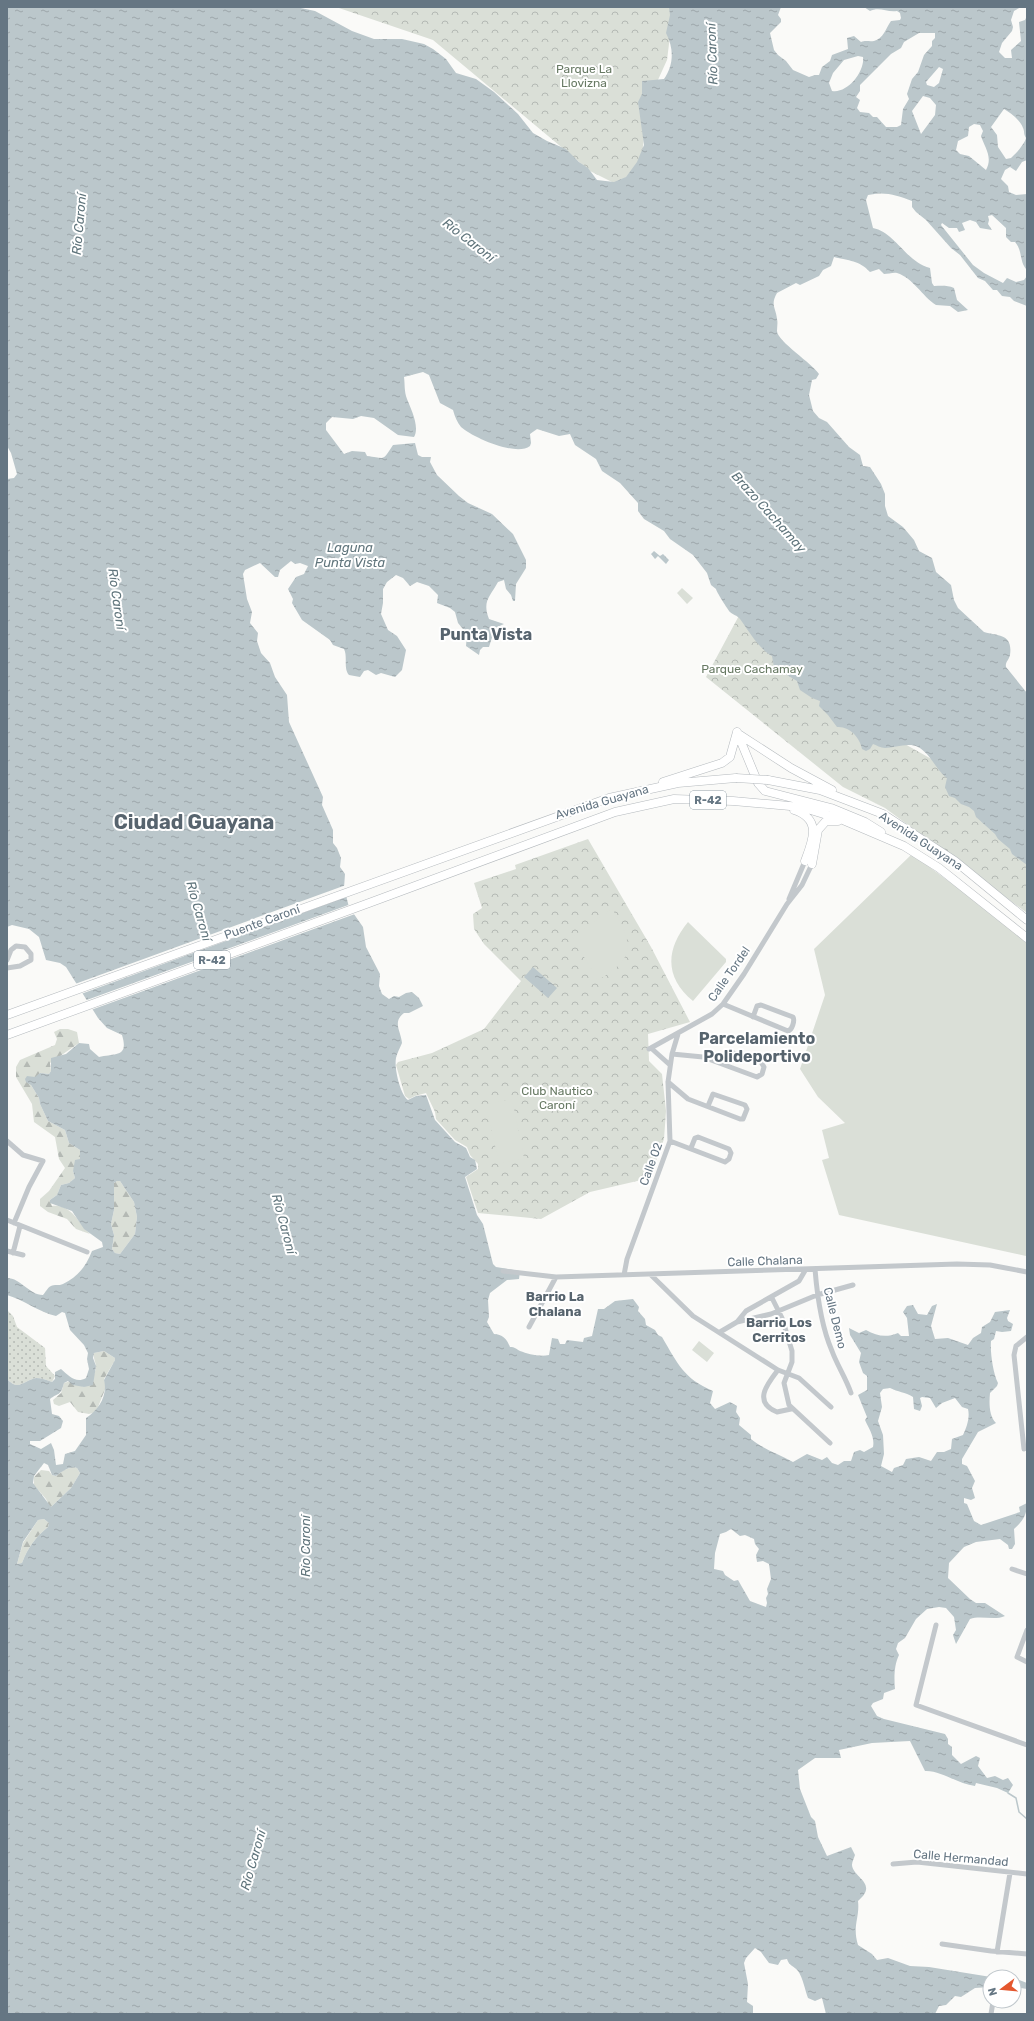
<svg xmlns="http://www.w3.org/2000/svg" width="1034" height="2021" font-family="Rubik,sans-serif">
	<defs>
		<pattern id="grass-dots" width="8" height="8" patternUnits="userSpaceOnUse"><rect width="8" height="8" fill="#dadfd7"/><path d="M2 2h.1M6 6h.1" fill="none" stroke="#b4b9b4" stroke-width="1.8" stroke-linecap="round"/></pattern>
		<pattern id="forest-firs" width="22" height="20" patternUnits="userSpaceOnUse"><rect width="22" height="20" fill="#dadfd7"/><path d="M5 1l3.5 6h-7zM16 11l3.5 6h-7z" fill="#b4b9b4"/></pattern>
		<pattern id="park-crowns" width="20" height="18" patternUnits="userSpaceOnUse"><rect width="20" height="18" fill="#dadfd7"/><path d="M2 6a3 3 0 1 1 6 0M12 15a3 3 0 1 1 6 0" fill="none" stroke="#b4b9b4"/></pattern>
		<pattern id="water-ripples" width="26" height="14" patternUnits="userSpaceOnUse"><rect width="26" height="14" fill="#bbc7cb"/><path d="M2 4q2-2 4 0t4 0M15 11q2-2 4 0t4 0" fill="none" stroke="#9ca6aa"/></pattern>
	</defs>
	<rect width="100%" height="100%" fill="#fafaf8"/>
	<!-- grass -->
	<path fill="url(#grass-dots)" d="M7 1310 13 1316 17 1327 45 1348 46 1366 55 1376 52 1382C47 1380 41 1378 36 1378 24 1380 19 1392 7 1379Z"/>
	<!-- forest -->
	<path fill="url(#forest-firs)" d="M60 1029H68L77 1032 79 1043 50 1063 51 1071 49 1074 40 1073 31 1085 39 1098 40 1104 48 1121 65 1130 69 1143 80 1150V1159L73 1171 75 1178 69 1183 61 1185 57 1195 50 1200 52 1206C72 1204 78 1223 90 1234L76 1229 67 1219 48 1212 40 1206V1199L49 1191 65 1168 59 1159 55 1137 34 1122 32 1104 16 1077V1067L20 1060 55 1045 57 1039 54 1032Z
		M117 1181H120L134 1202 137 1217 135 1234 120 1254 115 1253 112 1249 114 1235 111 1224 114 1210V1183Z
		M104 1351 115 1358V1360L104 1379 106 1387 96 1412 89 1414 78 1412 70 1402 59 1406 54 1404 53 1400 61 1393 64 1383 71 1381 84 1387C90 1381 95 1376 96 1367 96 1362 93 1359 94 1353Z
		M73 1467 77 1468 80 1473 71 1488 51 1507 49 1506 46 1499 34 1485V1477L41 1470 49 1471 52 1475 56 1476 64 1470Z
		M44 1519 49 1523 48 1527C36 1537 28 1547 22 1563L17 1564 23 1543 38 1520Z"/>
	<!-- park -->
	<path fill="url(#park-crowns)" d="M336 7H671L672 20 667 60 648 102 641 163 618 185 590 171 433 40Z
		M742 610 839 707 951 770 1027 846V913L885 808 843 787 706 677Z
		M588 839 651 947 690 1022 648 1034 649 1061 662 1074 666 1111 664 1139 650 1178 590 1192 541 1219 478 1213 466 1177 478 1169V1164L470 1155 467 1147 455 1140 436 1119 435 1112 426 1093 415 1096 409 1099 405 1096 396 1065 398 1062 432 1053 484 1029 521 981 484 944 474 929 473 914 482 908 474 883 516 869 515 865Z"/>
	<!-- pitch -->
	<path fill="#dadfd7" d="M682 588 693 598 687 604 677 593Z
		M912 854 1006 924 1027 943 1026 1256 839 1215 822 1160 829 1158 822 1130 845 1123 818 1097 800 1069 825 995 814 949Z
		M612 909C634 943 636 958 598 980L572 937Z
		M688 922 726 959V962L693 1001C665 978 665 950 688 922Z
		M512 1099 524 1158 499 1164 486 1104Z
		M699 1341 714 1353 707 1362 692 1350Z"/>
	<!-- water -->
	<path fill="url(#water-ripples)" fill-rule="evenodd" d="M7 7H296L315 11 352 31 374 39H402L424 44 433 49 446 59 456 73 476 79 494 92 518 114 533 133 547 141 566 149 579 162 588 168 597 180 614 182 626 177 637 162 644 145 638 102 642 94V81L664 79C674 65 674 48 666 33L670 15 669 7H781L778 15 781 19V22L770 33 774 50 778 55 786 61 793 70 809 77 815 75H819L822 67 830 61 832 55 848 49 847 38 854 36 861 42C866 40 869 42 874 41 883 39 886 28 891 21L900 20 901 18 900 13 897 11C888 13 879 6 870 11L864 7H1021L1014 11 1011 20 1013 27 1012 31 1002 43 999 52 1005 58H1012L1011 50 1021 41 1019 22 1025 20 1027 16V160L1022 162 1016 171 1010 167 1005 170 1001 179 1008 186 1009 192 1016 195 1027 194V270C1019 262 1023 251 1015 242H1011L1006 237V228L992 215 988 216 989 220 988 224 992 230 980 228 976 222 970 220 962 223 965 230 959 232 957 228H949L942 223 941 225 973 265 984 273 1003 283 1007 278 1016 282 1024 280 1027 276V306L1014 301 1010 297 1002 296 997 290H993L985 281 978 278 960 255 951 248 926 220 916 212 912 207V201C897 195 884 191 868 195L866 200 873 228C895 232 906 262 930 268L932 283 934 286C941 286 947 285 954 288L957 300 968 310 958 312 950 306 936 305C922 296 913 278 897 273 894 272 888 274 884 274L879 269 870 272C859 260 849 261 834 257L831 266 823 270 819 276 800 285 796 283 777 293C770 305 776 308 777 319 778 323 777 327 777 331 777 341 813 364 819 374L816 379 812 380 809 395 813 411 819 418 827 422 849 447 860 455 863 466 870 467 881 484 885 494V506L888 516 903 527 914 540 919 551 932 558 936 572 951 585 954 600 958 608 984 632C999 636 1013 634 1010 655 1009 660 1005 662 1006 667L1027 693V865L1012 854 1010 849 998 839 995 834 976 817 974 811 969 807 961 804 955 798 949 796 945 787 947 778C935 769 931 754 918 747 909 742 894 748 885 748 881 748 876 745 873 744L870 749 866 751 862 749C860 738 850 726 837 727L828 715 819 706 820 701 812 698 800 690 797 681 774 667 772 656C758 648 749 631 740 619 737 615 733 615 730 612 728 610 716 591 716 589L711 585 707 573 693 555 670 539 664 531 644 519 638 511V503L620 483 602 471 596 459 575 445 570 434 559 436 537 429 530 434 531 443 530 446C516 457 472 437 461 427 457 422 455 417 453 410L440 403 429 375 423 372 404 377C405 384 404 391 407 399 411 409 420 427 414 437L398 435 374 418 361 416 353 419 332 417 326 423V430L344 454 352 451 365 452 367 456C386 458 382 462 393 445L415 443 418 455 422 457H431L430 462 437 475 459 496 468 503 492 514 513 534 526 560V568L516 584 515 601H513L511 595 506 589 504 580 498 582C490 597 482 601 489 619L504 624 495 628 489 647H483L480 650 479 655 466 646 467 634 458 623 455 612 450 608 437 603 438 595 429 586 417 582 410 586 403 578 396 575 387 582 383 589V603L381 614 388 630 397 636 406 650 402 670 395 677 381 673 376 675 368 670 364 671 360 677 349 675C343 668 348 657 344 649L333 645 330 640 302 620 292 603 293 599 288 589 296 577 304 574 308 566 300 563 295 564 291 561 280 570 278 577H275L260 563 245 570 243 574 247 599 252 612 250 623 258 633 257 641 261 653 270 663 275 677 287 695 289 722 323 797 322 805 333 830V843L337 848 341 858 340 867 345 874 344 888 349 907 363 927 366 947 380 974 379 986 382 994 389 999 394 996 399 997 406 993 412 992 419 998 423 1006 409 1013H404C392 1022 401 1031 402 1043 400 1048 397 1053 396 1058 394 1068 400 1094 408 1100L416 1096 426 1095 435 1120 455 1142 466 1148 470 1157 475 1160 477 1169 465 1177 477 1215 483 1224 493 1264 496 1267 520 1271 519 1279 507 1280 490 1293 488 1300 489 1317 487 1322 494 1334C502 1334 507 1339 510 1347 515 1347 516 1349 520 1351 528 1354 539 1357 549 1355L552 1338 558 1339 560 1344H565L567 1340 583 1342 584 1338 592 1336 598 1309H604L615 1301 633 1299 639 1307 638 1311 645 1319 646 1325 655 1330 658 1335 662 1337C678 1364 683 1378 713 1391L710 1403 715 1409 730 1402 737 1406 736 1412 740 1418 739 1425 751 1435V1439C765 1450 779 1454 793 1462L807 1454 822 1460 827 1457 832 1463 838 1465 844 1461H851L854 1452 860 1450 864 1452 873 1447C875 1437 869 1429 865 1420L867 1417 858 1395 867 1390V1376L863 1373 859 1362 861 1353 850 1335 849 1328 859 1333 866 1330C877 1336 886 1338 898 1333L901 1336H909L907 1318 903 1312 907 1306 913 1305 918 1314 927 1315 932 1306 937 1304 931 1326 935 1339 948 1338 968 1345 973 1338 981 1333 982 1327 990 1322 995 1312 1010 1310 1007 1318 1008 1321 1013 1324 1011 1331 1002 1332 996 1331 994 1339 991 1341C990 1352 993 1373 998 1383L997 1386 990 1393C989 1403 989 1416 996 1423L978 1432 962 1459V1464L967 1466 975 1481 972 1488 975 1498 971 1500 964 1498V1503L967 1504 974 1521 981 1525 1020 1512 1019 1507 1027 1503C1027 1515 1023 1521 1014 1529L1015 1544 1012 1549H1009L1008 1545 1000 1539 976 1542 964 1547 949 1563 948 1578 970 1599 976 1603H985L1005 1616C994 1621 981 1615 970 1619L956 1644 953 1635 956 1630 954 1617 946 1608 939 1607 927 1609 916 1619 905 1638 898 1643 896 1649 899 1655C894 1665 894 1678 895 1689L884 1693 883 1699 873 1703 871 1706 877 1716 884 1719 945 1734 948 1739V1744L952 1747V1755L961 1764 976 1756 980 1758 978 1766 987 1778 995 1776 1003 1780 1008 1778 1013 1785 1008 1793 997 1788 976 1783 975 1786C958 1784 940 1770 925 1771L910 1741 872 1743 839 1750 841 1758H815L798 1770 800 1789 811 1817 815 1821 818 1837 827 1856 851 1847 855 1855C854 1858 852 1862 852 1865 853 1878 879 1883 858 1901 860 1918 852 1925 858 1945L872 1954 877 1960 888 1958 910 1966 929 1967 991 1977 1007 1975 1012 1977H990V1987L975 1988 961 1997 955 1996 946 2005 939 2006 935 2014H826L822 1998 815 2001 808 1998C805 1990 803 1978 798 1971 794 1966 789 1966 787 1959L781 1960 778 1965 769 1963 761 1952 755 1948 746 1958 744 1963 748 1984 747 2002 753 2006V2014H7V1379C19 1392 24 1380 36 1378 41 1378 47 1380 52 1382L55 1379V1372L61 1369C69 1376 76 1384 86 1378L89 1369 87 1359 88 1353 84 1345 70 1330 65 1313 62 1312 56 1316C39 1312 24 1300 7 1295V1278C21 1278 29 1295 43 1295 46 1292 47 1288 51 1286 54 1284 59 1286 63 1284 78 1277 86 1266 92 1251L103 1247 102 1242 84 1229 72 1211 50 1203V1200L57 1195 61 1185 69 1183 75 1178 73 1171 75 1160 80 1159V1150L69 1143 65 1130 48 1121 40 1104 39 1098 31 1085 26 1082 25 1079 27 1076 35 1077 40 1073 49 1074 51 1071V1058L66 1054 79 1043 89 1044 90 1049 99 1057C115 1053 129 1058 122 1035L107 1028 98 1018 66 967 60 963 46 960 39 937 29 929 12 925 7 927V479L14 478 17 474 11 453 7 446ZM919 33H935V38L932 41V46L924 55 918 72 912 79 907 94 909 99 903 109 901 125 897 127H886L877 117H873L869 113 860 112 857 108 860 100 856 97 860 91V85L891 54 901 48 904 42ZM858 56 863 57C865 72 847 94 832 91L829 83 833 73 844 60ZM939 67 943 69 939 83 934 87 927 85 926 82ZM923 96 930 98 936 105 935 115 921 134 912 111ZM1004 109C1011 113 1021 121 1023 128 1025 132 1023 133 1026 138 1025 143 1016 154 1011 158L1006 159 998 147 997 135 991 127ZM974 124 980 125 983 131 981 136C985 148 993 157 986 170L969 156 960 154 956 150 958 141 968 136 969 127ZM117 1181H120L134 1202 137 1217 135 1234 120 1254 115 1253 112 1249 114 1235 111 1224 114 1210V1183ZM104 1351 115 1358V1360L104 1380C108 1395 99 1410 86 1418V1435L75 1451 65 1454 63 1464 56 1465 54 1450 51 1443 41 1449 30 1444V1441H40L61 1428 63 1421 59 1416 52 1414 50 1399C59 1392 60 1397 64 1383L68 1381 73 1385 84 1387 93 1385 96 1366 93 1358 94 1353ZM890 1388C898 1392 905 1392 913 1397L914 1409 920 1411 922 1406 920 1398 922 1397 930 1398 936 1408 942 1403 955 1398 962 1407 968 1409C970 1417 967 1427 963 1435L952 1439 951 1449 944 1452H937L931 1461 919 1457 906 1459 903 1465 894 1468 892 1472 881 1466 884 1454 883 1435 878 1421 882 1407 880 1393 883 1389ZM44 1463 48 1465 52 1475 56 1476C63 1471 69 1466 77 1468L80 1473 71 1488 51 1507 33 1483 34 1476ZM44 1519 49 1523 48 1527C36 1537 28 1547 22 1563L17 1564 23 1542 38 1520ZM731 1529 740 1536 745 1535 754 1539 755 1544 759 1549 756 1555 757 1562 763 1561 769 1564 771 1579 767 1589 768 1594 766 1598 767 1603 766 1607 750 1601 738 1580 734 1581 725 1575 723 1571 714 1569 715 1553 720 1534 726 1532Z
		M654 551 660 556 663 554 669 560 666 564 658 556 655 559 651 554Z
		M533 967 557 988 548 998 524 977Z
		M1014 1978 1027 1983V1989L1014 1987Z"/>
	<!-- pier -->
	<path fill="#fafaf8" d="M346 885 349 896 81 994 75 984Z
		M351 904 355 914 91 1010 84 1001Z"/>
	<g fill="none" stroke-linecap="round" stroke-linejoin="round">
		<!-- stream -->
		<path stroke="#bbc7cb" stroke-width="1.5" d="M1008 1793 1016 1798 1019 1812 1027 1819"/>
		<defs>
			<path id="primary" d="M737 732 758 783 765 791 831 808 865 822 881 832
				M737 733 791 768 832 790
				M768 780 820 790 883 814 955 861 1027 920
				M663 782 722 763 730 757 737 732
				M794 810C822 819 813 840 805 861
				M812 864 818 830 826 821H838
				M7 1015 609 798 678 783 736 778
				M7 1035 369 903 615 812 674 799 733 801 801 807 843 820 904 846 939 868 1027 938"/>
		</defs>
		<!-- primary casing -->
		<use href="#primary" stroke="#b5babe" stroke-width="9"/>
		<!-- minor -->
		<path stroke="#c3c8cc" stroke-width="5" d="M789 899 805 861
			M7 960 11 950 16 946 25 947 31 954V960L20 966 7 968
			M723 1004 788 1031C792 1030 795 1021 793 1017L761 1005 757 1006 753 1017
			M651 1048 670 1065
			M649 1049 712 1014 723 1004 744 974 787 904 802 885 812 864
			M672 1054 703 1057 757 1077 762 1074 764 1067 761 1062 730 1052 726 1054 723 1064
			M668 1082 688 1099 740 1119H743L747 1109 745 1105 713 1094 708 1106
			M7 1141 23 1155 43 1161 29 1187 14 1223
			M670 1141 725 1162 729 1159 731 1153 729 1149 698 1137 695 1138 691 1148
			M7 1220 87 1252
			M7 1251 23 1255
			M13 1253 20 1226
			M815 1269C817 1294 822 1328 832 1351 837 1365 846 1378 851 1393
			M503 1271 556 1277 957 1264 990 1265 1027 1272
			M624 1275 627 1259 670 1141 668 1082 672 1054 678 1034
			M651 1275 693 1316 778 1370 799 1378 831 1407
			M772 1298 782 1318 792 1351V1362L784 1383 789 1405 830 1443
			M737 1322 746 1311 799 1281 806 1269
			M529 1327 556 1277
			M720 1332 737 1322 771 1314 817 1295 853 1285
			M778 1370C768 1383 752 1402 777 1412L791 1409
			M1024 1449 1014 1355 1016 1346 1027 1337
			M1012 1569 1027 1574
			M936 1625 916 1705 1027 1745
			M1027 1630 1017 1657 1027 1662
			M893 1864 917 1862 1027 1874
			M942 1944 991 1951 1027 1954
			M997 1952 1010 1873
			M991 2014 993 2002"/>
		<!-- primary -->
		<use href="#primary" stroke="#fff" stroke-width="8"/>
		<defs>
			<path id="primary-bridge" d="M736 778 768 780"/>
		</defs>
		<!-- primary-bridge casing -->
		<use href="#primary-bridge" stroke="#b5babe" stroke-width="9" stroke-linecap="butt"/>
		<!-- primary-bridge -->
		<use href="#primary-bridge" stroke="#fff" stroke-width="8"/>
	</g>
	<g text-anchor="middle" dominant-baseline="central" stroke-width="4" stroke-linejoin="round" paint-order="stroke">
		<!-- shield labels -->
		<g fill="#fff" stroke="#939fa8" stroke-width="1">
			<rect x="690" y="791" width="36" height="18" rx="3"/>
			<rect x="194" y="951" width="36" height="18" rx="3"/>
		</g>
		<g font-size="11" font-weight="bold" fill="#657683">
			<text x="708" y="800">R-42</text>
			<text x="212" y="960">R-42</text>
		</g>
		<!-- park labels -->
		<g font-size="12" fill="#687a64" stroke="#fff">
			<text x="584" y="69">Parque La<tspan x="584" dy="14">Llovizna</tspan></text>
			<text x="752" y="669">Parque Cachamay</text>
			<text x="557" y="1091">Club Nautico<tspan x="557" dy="14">Caroní</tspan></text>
		</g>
		<!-- street labels -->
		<g font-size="12" fill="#657683" stroke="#fff">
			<text transform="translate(602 802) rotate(-16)">Avenida Guayana</text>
			<text transform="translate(921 841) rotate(33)">Avenida Guayana</text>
			<text transform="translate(262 922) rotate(-20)">Puente Caroní</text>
			<text transform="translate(729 974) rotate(-55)">Calle Tordel</text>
			<text transform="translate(651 1164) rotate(-70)">Calle 02</text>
			<text transform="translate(765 1261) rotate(-2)">Calle Chalana</text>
			<text transform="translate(835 1318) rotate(76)">Calle Demo</text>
			<text transform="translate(961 1858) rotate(5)">Calle Hermandad</text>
		</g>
		<!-- water labels -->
		<g font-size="13" font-style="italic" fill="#60757c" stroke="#fff">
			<text transform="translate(712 54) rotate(-92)">Río Caroní</text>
			<text transform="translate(79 224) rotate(-85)">Río Caroní</text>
			<text transform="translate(469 240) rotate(38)">Río Caroní</text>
			<text transform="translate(769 512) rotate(48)">Brazo Cachamay</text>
			<text x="350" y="547">Laguna<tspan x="350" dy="15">Punta Vista</tspan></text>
			<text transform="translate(117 599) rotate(82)">Río Caroní</text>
			<text transform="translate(199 911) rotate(74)">Río Caroní</text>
			<text transform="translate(284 1224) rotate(75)">Río Caroní</text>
			<text transform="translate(305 1546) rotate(-90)">Río Caroní</text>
			<text transform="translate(253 1860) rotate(-74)">Río Caroní</text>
		</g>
		<!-- neighbourhood labels -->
		<g font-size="13" font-weight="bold" fill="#57646e" stroke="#fff">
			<text x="555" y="1296">Barrio La<tspan x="555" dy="15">Chalana</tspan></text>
			<text x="779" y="1322">Barrio Los<tspan x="779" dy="15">Cerritos</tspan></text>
		</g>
		<!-- district labels -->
		<g font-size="16" font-weight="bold" fill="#57646e" stroke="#fff">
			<text x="486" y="634">Punta Vista</text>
			<text x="757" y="1038">Parcelamiento<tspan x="757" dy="18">Polideportivo</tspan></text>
		</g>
		<!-- town labels -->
		<g font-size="20" font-weight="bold" fill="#57646e" stroke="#fff">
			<text x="194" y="822">Ciudad Guayana</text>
		</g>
	</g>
	<!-- border -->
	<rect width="1034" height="2021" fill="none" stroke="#657683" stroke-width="16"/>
	<!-- north arrow -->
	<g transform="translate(1002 1989) rotate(254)"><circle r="19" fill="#ffffff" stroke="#c1c8cd"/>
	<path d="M0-3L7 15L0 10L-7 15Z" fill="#e4572e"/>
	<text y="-6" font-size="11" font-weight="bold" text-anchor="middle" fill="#657683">N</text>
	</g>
</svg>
